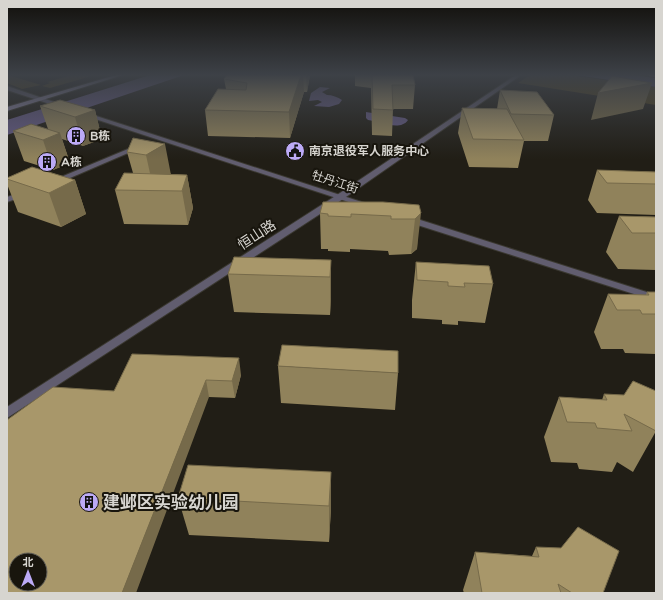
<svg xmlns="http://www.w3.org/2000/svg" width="663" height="600" font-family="'Varela Round','Noto Sans SC',sans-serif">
	<rect width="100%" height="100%" fill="#211e16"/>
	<!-- green -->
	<path fill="#51431b" d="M7 75H8L41 85 22 89 7 83Z
		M72 75H95L50 88 42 86 50 83 47 82Z
		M530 75H569L656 87V105L518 83Z"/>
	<!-- water -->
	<path fill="#645a83" d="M150 75H184L7 135V120Z
		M576 75H634L656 78V87Z
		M320 87 330 88 322 92 327 95C332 95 338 97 342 100L339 104 329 107 314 106 322 102 318 100 309 101 311 93Z
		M366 112 405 118 408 120C400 132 379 121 368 120L366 118Z"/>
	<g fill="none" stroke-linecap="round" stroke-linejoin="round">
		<defs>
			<path id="minor" d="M7 86 66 106 67 107 62 108 7 90Z
				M83 113H87L374 206 373 208H367L83 115Z
				M140 144 143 146 142 147 56 184 49 182Z
				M25 191H28V195L7 202V197Z
				M405 217H411L656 295V301L405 221Z"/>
			<path id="tertiary" d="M516 75H521L343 199 7 418V407L337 195Z"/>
			<path id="secondary" d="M116 75H123L7 111V107Z"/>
			<path id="primary" d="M649 75H656V77L649 76Z"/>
		</defs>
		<!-- minor casing -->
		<use href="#minor" stroke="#3a3830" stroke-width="2"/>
		<!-- tertiary casing -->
		<use href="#tertiary" stroke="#3a3830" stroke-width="2"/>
		<!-- secondary casing -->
		<use href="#secondary" stroke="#3a3830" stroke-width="2"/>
		<!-- primary casing -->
		<use href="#primary" stroke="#3a3830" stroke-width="2"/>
		<!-- minor -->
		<use href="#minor" fill="#615d6f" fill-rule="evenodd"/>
		<!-- tertiary -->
		<use href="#tertiary" fill="#615d6f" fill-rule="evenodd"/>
		<!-- secondary -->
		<use href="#secondary" fill="#87819e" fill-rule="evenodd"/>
		<!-- primary -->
		<use href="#primary" fill="#a49cc2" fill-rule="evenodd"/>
	</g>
	<!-- wall -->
	<path fill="#90825b" d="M227 75H310L307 92H304L290 138 208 136 205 110 226 89 224 79Z
		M351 75H413L415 85 413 109H393L392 136 372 135 371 88 355 86V75Z
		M500 90 554 115 548 141H524L518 168 469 167 458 133 462 108 497 109Z
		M40 106 95 110 102 139 83 146 62 139 70 163 53 170 24 161 13 131 48 129Z
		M133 138 171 174 187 175 193 208 188 225 124 224 115 190 133 173 127 152Z
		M597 170 656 172V215L597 213 588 200Z
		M7 178 75 180 86 214 61 227 18 212 7 184Z
		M419 205 417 249 411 254 389 255 388 251 350 249V252L328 251V249H321L320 213Z
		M619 216 656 217V270L618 269 606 252Z
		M331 260V297L330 315 234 312 228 274Z
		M416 262 493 284 485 323 458 321V325L442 324V320L412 318V300Z
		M647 292H656V354L625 353 623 349H601L594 332 608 294 646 295Z
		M278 366 398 373 395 410 281 403Z
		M241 375 235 398 209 397 114 391Z
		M604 394 656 431 633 472 617 462 612 472 579 469 577 463 551 462 544 437 559 397 602 400Z
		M331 472V508L329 542 189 535 178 498Z
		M536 547 603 593H464L463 590 475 552 532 556Z"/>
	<!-- shaded-wall -->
	<path fill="#766a4a" d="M301 75H303L304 92 290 138 289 112Z
		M306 75H310L307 92Z
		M652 83 643 109 591 120 598 93Z
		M95 110 102 139 83 146 75 117Z
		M60 133 70 163 53 170 43 140Z
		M165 144 171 175 153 187 146 155Z
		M187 175 193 208 188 225 182 191Z
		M75 180 86 214 61 227 49 193Z
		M421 213 417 249 411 254 415 219Z
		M331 260V297L330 315V277Z
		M239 358 241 375 235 398 232 381Z
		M206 380 209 397 136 593H122Z
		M331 472V508L329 542V506Z"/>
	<!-- building -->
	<path fill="#a8976a" stroke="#766a4a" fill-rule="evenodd" d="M227 75H301L289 112 205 110 218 89 246 90 247 83 224 79Z
		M372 75H413L415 85H392L393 110 373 109Z
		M612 76 652 83 598 93Z
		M500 90 537 92 554 115 511 114Z
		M60 100 95 110 75 117 40 106Z
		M462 108 507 109 524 140 473 139Z
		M31 124 60 133 43 140 13 131Z
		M133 138 165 144 146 155 127 152Z
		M32 167 75 180 49 193 7 179V178Z
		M597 170 656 172V184L607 183Z
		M124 173 187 175 182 191 115 190Z
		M323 202H383L419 205 421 213 415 219H391V216L351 214V217L328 216V214L320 213Z
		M619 216 656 217V233H632Z
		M234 257 331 260 330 277 228 274Z
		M416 262 489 266 493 284 464 283 465 287 448 286V282L417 280Z
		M647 292H656V314H642L640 310H617L608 294 649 295Z
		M282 345 398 351V373L278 366Z
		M132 354 239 358 232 381 206 380 122 593H7V420L53 387 114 391ZM16 560H40V584H16Z
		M633 381 656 391V431L624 414 632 431 597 428 595 423 567 422 559 397 607 400 604 394 624 395Z
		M188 465 331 472 329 506 178 498Z
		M578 527 619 551 603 593H572L558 584 561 593H482L475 552 539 557 536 547 561 548Z"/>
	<!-- sky -->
	<linearGradient id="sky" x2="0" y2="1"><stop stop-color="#12100c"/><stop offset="0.47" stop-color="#3d4147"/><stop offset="1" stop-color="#3d4147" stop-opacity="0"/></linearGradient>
	<rect width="663" height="159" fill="url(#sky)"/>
	<!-- icons -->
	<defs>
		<symbol id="building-disc" viewBox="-11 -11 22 22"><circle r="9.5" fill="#bcaaf6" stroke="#18150d"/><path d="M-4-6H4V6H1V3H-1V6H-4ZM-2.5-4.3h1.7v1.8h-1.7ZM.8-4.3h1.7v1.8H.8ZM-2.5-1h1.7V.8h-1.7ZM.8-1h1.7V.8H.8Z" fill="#111"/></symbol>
		<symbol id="civic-disc" viewBox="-11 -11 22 22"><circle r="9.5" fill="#bcaaf6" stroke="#18150d"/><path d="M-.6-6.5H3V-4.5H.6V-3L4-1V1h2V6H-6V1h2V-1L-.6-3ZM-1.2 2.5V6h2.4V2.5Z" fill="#111"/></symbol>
	</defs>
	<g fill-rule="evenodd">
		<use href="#building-disc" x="65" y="125" width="22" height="22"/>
		<use href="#civic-disc" x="284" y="140" width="22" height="22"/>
		<use href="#building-disc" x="36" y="151" width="22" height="22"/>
		<use href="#building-disc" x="78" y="491" width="22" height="22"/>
	</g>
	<g text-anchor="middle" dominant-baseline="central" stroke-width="4" stroke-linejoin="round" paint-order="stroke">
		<!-- far-poi labels -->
		<g font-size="12" font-weight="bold" fill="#d7d5d0" stroke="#18150d" text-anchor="start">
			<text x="90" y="136">B栋</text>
			<text x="309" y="151">南京退役军人服务中心</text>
			<text x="61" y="162">A栋</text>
		</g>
		<!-- far-street labels -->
		<g font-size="12" fill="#d7d5d0" stroke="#18150d">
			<text transform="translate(335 182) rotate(18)">牡丹江街</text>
		</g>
		<!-- street labels -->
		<g font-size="14" fill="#d7d5d0" stroke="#18150d">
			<text transform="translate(257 235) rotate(-33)">恒山路</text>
		</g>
		<!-- near-poi labels -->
		<g font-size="17" font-weight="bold" fill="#d7d5d0" stroke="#18150d" text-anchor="start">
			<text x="103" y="502">建邺区实验幼儿园</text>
		</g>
	</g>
	<!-- border -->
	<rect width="663" height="600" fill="none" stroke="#d7d5d0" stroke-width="16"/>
	<!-- north arrow -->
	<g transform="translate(28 572)"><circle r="19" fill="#18150d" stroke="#64625b"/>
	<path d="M0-3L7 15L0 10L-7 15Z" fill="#bcaaf6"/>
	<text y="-6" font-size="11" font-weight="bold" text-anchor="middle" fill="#d7d5d0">北</text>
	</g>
</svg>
